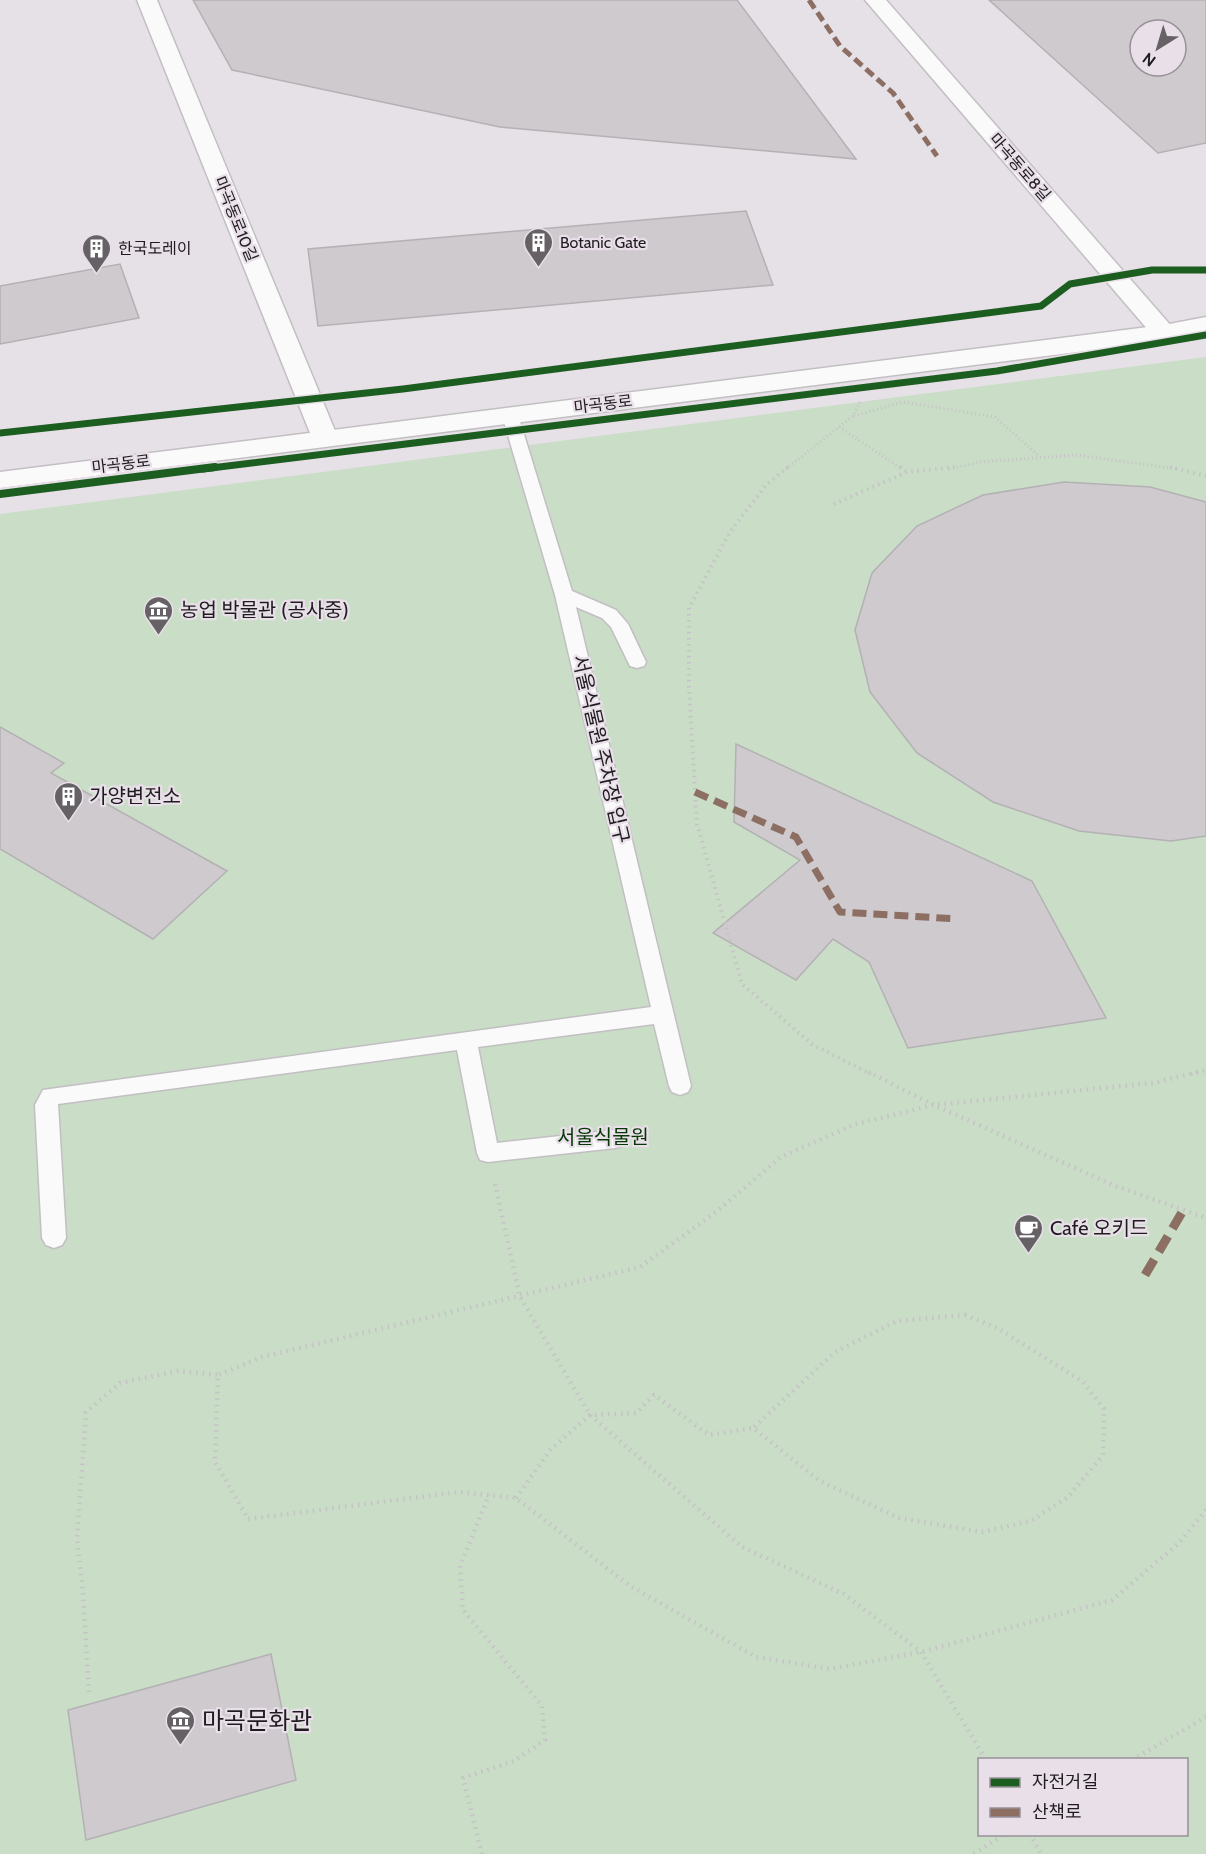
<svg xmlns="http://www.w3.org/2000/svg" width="1206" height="1854" font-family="Cabin,'Noto Sans KR',sans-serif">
	<rect width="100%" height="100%" fill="#e6e1e6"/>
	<!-- green -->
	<path fill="#c9ddc7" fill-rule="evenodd" d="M1206 357V1854H0V514ZM980 1760H1186V1834H980Z"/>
	<!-- building -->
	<path fill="#cecace" stroke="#b4b1b4" stroke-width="1.5" fill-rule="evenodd" d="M193 0H737L856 159 500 127 232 70Z
		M989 0H1206V143L1158 153ZM1140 30H1176V66H1140Z
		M746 211 773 285 318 326 308 249Z
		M120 264 139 318 0 344V286Z
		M1064 482 1150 487 1206 502V836L1171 841 1079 831 993 802 917 753 870 692 855 630 872 573 917 526 983 495Z
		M0 727 64 763 51 773 227 871 153 939 0 849Z
		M736 744 1032 881 1106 1018 908 1048 869 962 833 939 796 980 713 933 800 860 734 822Z
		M271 1654 296 1780 86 1840 68 1710Z"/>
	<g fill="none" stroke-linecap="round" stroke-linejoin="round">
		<defs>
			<path id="service" d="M510 410 518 415 572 591 616 610 628 624 646 662 644 666 637 668 630 666 611 627 602 618 576 607 691 1086 688 1092 680 1095 672 1092 669 1086 654 1024 478 1047 497 1143 615 1130 623 1132 626 1139 623 1146 615 1148 488 1162 480 1160 477 1153 457 1050 58 1104 66 1238 62 1245 54 1248 46 1245 42 1238 35 1105 43 1090 651 1007 555 595 502 415Z"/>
			<path id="tertiary" d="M137 0H157L338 438 334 444 325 446 316 444 312 438Z
				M865 0H886L1173 328 1177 333 1173 338 1164 341 1155 338Z"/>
			<path id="secondary" d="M1206 317V333L1164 341 0 488V472L1164 325Z"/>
		</defs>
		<!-- service casing -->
		<use href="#service" stroke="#c2bfc2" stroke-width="3"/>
		<!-- tertiary casing -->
		<use href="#tertiary" stroke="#c2bfc2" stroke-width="3"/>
		<!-- secondary casing -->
		<use href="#secondary" stroke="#c2bfc2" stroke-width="3"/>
		<!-- path-far2 -->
		<path stroke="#c5c4c5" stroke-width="3" stroke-dasharray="1 3" stroke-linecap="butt" d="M854 416 903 402 995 417 1039 456
			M839 427 902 469
			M786 469 853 416 860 402
			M949 469 980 462 1076 455 1178 469"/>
		<!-- path-far1 -->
		<path stroke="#c5c4c5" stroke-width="4" stroke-dasharray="1.5 4.5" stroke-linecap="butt" d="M788 467 766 485 730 532 689 608V688L697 824 742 984 813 1045 871 1074
			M900 467 907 472
			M1170 467 1206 476
			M834 504 907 472 955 467
			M1191 1074 1206 1070"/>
		<!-- path -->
		<path stroke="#c5c4c5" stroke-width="4.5" stroke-dasharray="1.5 5" stroke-linecap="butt" d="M868 1072 934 1105 1113 1185 1206 1218
			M1197 1072 1153 1083 934 1105 856 1124 781 1157 716 1212 640 1267 262 1357 218 1375 215 1462 248 1519 459 1492 516 1498 630 1586 756 1657 830 1669 921 1652 1112 1600 1179 1543 1206 1510
			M495 1184 520 1297 590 1415 742 1547 844 1594 921 1652 986 1760
			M965 1315 999 1329 1082 1381 1104 1409 1103 1455 1068 1497 1031 1521 982 1532 899 1518 820 1481 753 1428 835 1352 897 1321Z
			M516 1498 551 1449 590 1415 636 1413 654 1395 709 1435 753 1428
			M89 1692 83 1592 77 1539 86 1412 120 1383 178 1371 218 1375
			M1132 1760 1206 1717
			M1030 1834 1041 1854
			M482 1854 463 1778 514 1761 545 1740 542 1706 463 1610 460 1566 489 1495
			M974 1854 1004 1834"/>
		<!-- service -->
		<use href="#service" fill="#fbfafb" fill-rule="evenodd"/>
		<!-- tertiary -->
		<use href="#tertiary" fill="#fbfafb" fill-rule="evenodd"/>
		<!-- secondary -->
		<use href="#secondary" fill="#fbfafb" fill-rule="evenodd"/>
		<!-- quiet-far2 -->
		<path stroke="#8d6e63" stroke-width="5" stroke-dasharray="10 5" stroke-linecap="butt" d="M809 0 840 46 893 93 937 156"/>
		<!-- quiet-far1 -->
		<path stroke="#8d6e63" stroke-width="7" stroke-dasharray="14 7" stroke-linecap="butt" d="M695 792 796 837 840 912 957 919"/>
		<!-- quiet -->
		<path stroke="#8d6e63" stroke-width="9" stroke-dasharray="18 9" stroke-linecap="butt" d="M1145 1275 1184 1209"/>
		<defs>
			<path id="cycleway-far1" d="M0 433 403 389 1041 306 1070 284 1152 270H1206
				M203 469 997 371 1206 335"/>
			<path id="cycleway" d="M0 494 215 467"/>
		</defs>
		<!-- cycleway-far1 casing -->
		<use href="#cycleway-far1" stroke="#e8dfe8" stroke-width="10"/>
		<!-- cycleway casing -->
		<use href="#cycleway" stroke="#e8dfe8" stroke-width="12"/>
		<!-- cycleway-far1 -->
		<use href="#cycleway-far1" stroke="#1b5e20" stroke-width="7"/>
		<!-- cycleway -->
		<use href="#cycleway" stroke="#1b5e20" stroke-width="8"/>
	</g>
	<!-- icons -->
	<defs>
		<symbol id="building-pin" viewBox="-11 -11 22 30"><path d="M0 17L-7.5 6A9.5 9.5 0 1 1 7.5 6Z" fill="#656165" stroke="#e8dfe8"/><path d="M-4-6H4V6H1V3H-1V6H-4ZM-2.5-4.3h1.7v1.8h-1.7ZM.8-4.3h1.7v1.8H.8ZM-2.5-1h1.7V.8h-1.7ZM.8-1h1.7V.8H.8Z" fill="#fff"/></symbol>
		<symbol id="museum-pin" viewBox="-11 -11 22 30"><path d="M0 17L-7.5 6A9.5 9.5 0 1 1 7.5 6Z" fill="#656165" stroke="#e8dfe8"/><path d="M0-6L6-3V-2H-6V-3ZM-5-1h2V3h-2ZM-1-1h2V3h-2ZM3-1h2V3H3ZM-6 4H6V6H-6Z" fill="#fff"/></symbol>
		<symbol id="cafe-pin" viewBox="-11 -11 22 30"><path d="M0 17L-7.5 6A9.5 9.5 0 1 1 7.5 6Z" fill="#656165" stroke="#e8dfe8"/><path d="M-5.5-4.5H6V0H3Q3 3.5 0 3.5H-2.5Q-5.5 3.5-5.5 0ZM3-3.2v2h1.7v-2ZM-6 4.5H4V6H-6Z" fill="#fff"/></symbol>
	</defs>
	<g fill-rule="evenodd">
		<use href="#building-pin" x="522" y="226" width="33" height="45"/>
		<use href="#building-pin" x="80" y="232" width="33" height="45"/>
		<use href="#museum-pin" x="142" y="594" width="33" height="45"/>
		<use href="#building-pin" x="52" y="780" width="33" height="45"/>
		<use href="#cafe-pin" x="1012" y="1212" width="33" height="45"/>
		<use href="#museum-pin" x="164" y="1704" width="33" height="45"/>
	</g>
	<g text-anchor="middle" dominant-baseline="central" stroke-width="4.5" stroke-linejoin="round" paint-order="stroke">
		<!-- far-street labels -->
		<g font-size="16" fill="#1f1c1f" stroke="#e8dfe8">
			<text transform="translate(1020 167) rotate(49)">마곡동로8길</text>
			<text transform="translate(236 219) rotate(68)">마곡동로10길</text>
			<text transform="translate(603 404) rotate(-7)">마곡동로</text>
			<text transform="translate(121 464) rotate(-7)">마곡동로</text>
		</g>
		<!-- far-poi labels -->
		<g font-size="16" fill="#1f1c1f" stroke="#e8dfe8" text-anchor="start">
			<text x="560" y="242">Botanic Gate</text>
			<text x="118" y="248">한국도레이</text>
		</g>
		<!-- poi labels -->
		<g font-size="20" fill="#1f1c1f" stroke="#e8dfe8" text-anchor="start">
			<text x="180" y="610">농업 박물관 (공사중)</text>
			<text x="89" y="796">가양변전소</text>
			<text x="1050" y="1228">Café 오키드</text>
		</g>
		<!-- street labels -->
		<g font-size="20" fill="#1f1c1f" stroke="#e8dfe8">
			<text transform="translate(601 749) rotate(77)">서울식물원 주차장 입구</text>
		</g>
		<!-- park labels -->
		<g font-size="20" fill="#073705" stroke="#e8dfe8">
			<text x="603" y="1137">서울식물원</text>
		</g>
		<!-- near-poi labels -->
		<g font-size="24" fill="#1f1c1f" stroke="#e8dfe8" text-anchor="start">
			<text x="202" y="1720">마곡문화관</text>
		</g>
	</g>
	<!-- legend -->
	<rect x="978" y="1758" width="210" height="78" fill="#e8dfe8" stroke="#989198" stroke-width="1.5"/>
	<rect x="990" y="1778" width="30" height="9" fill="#1b5e20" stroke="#989198" stroke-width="1.5"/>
	<text x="1032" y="1788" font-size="18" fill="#1f1c1f">자전거길</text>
	<rect x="990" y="1808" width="30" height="9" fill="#8d6e63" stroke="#989198" stroke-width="1.5"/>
	<text x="1032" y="1818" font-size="18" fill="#1f1c1f">산책로</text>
	<!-- north arrow -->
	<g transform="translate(1158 48) rotate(217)"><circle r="28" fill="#e8dfe8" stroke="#989198" stroke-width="1.5"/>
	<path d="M0-4.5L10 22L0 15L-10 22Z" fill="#656165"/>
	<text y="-9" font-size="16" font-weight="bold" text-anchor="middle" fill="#1f1c1f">N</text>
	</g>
</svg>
